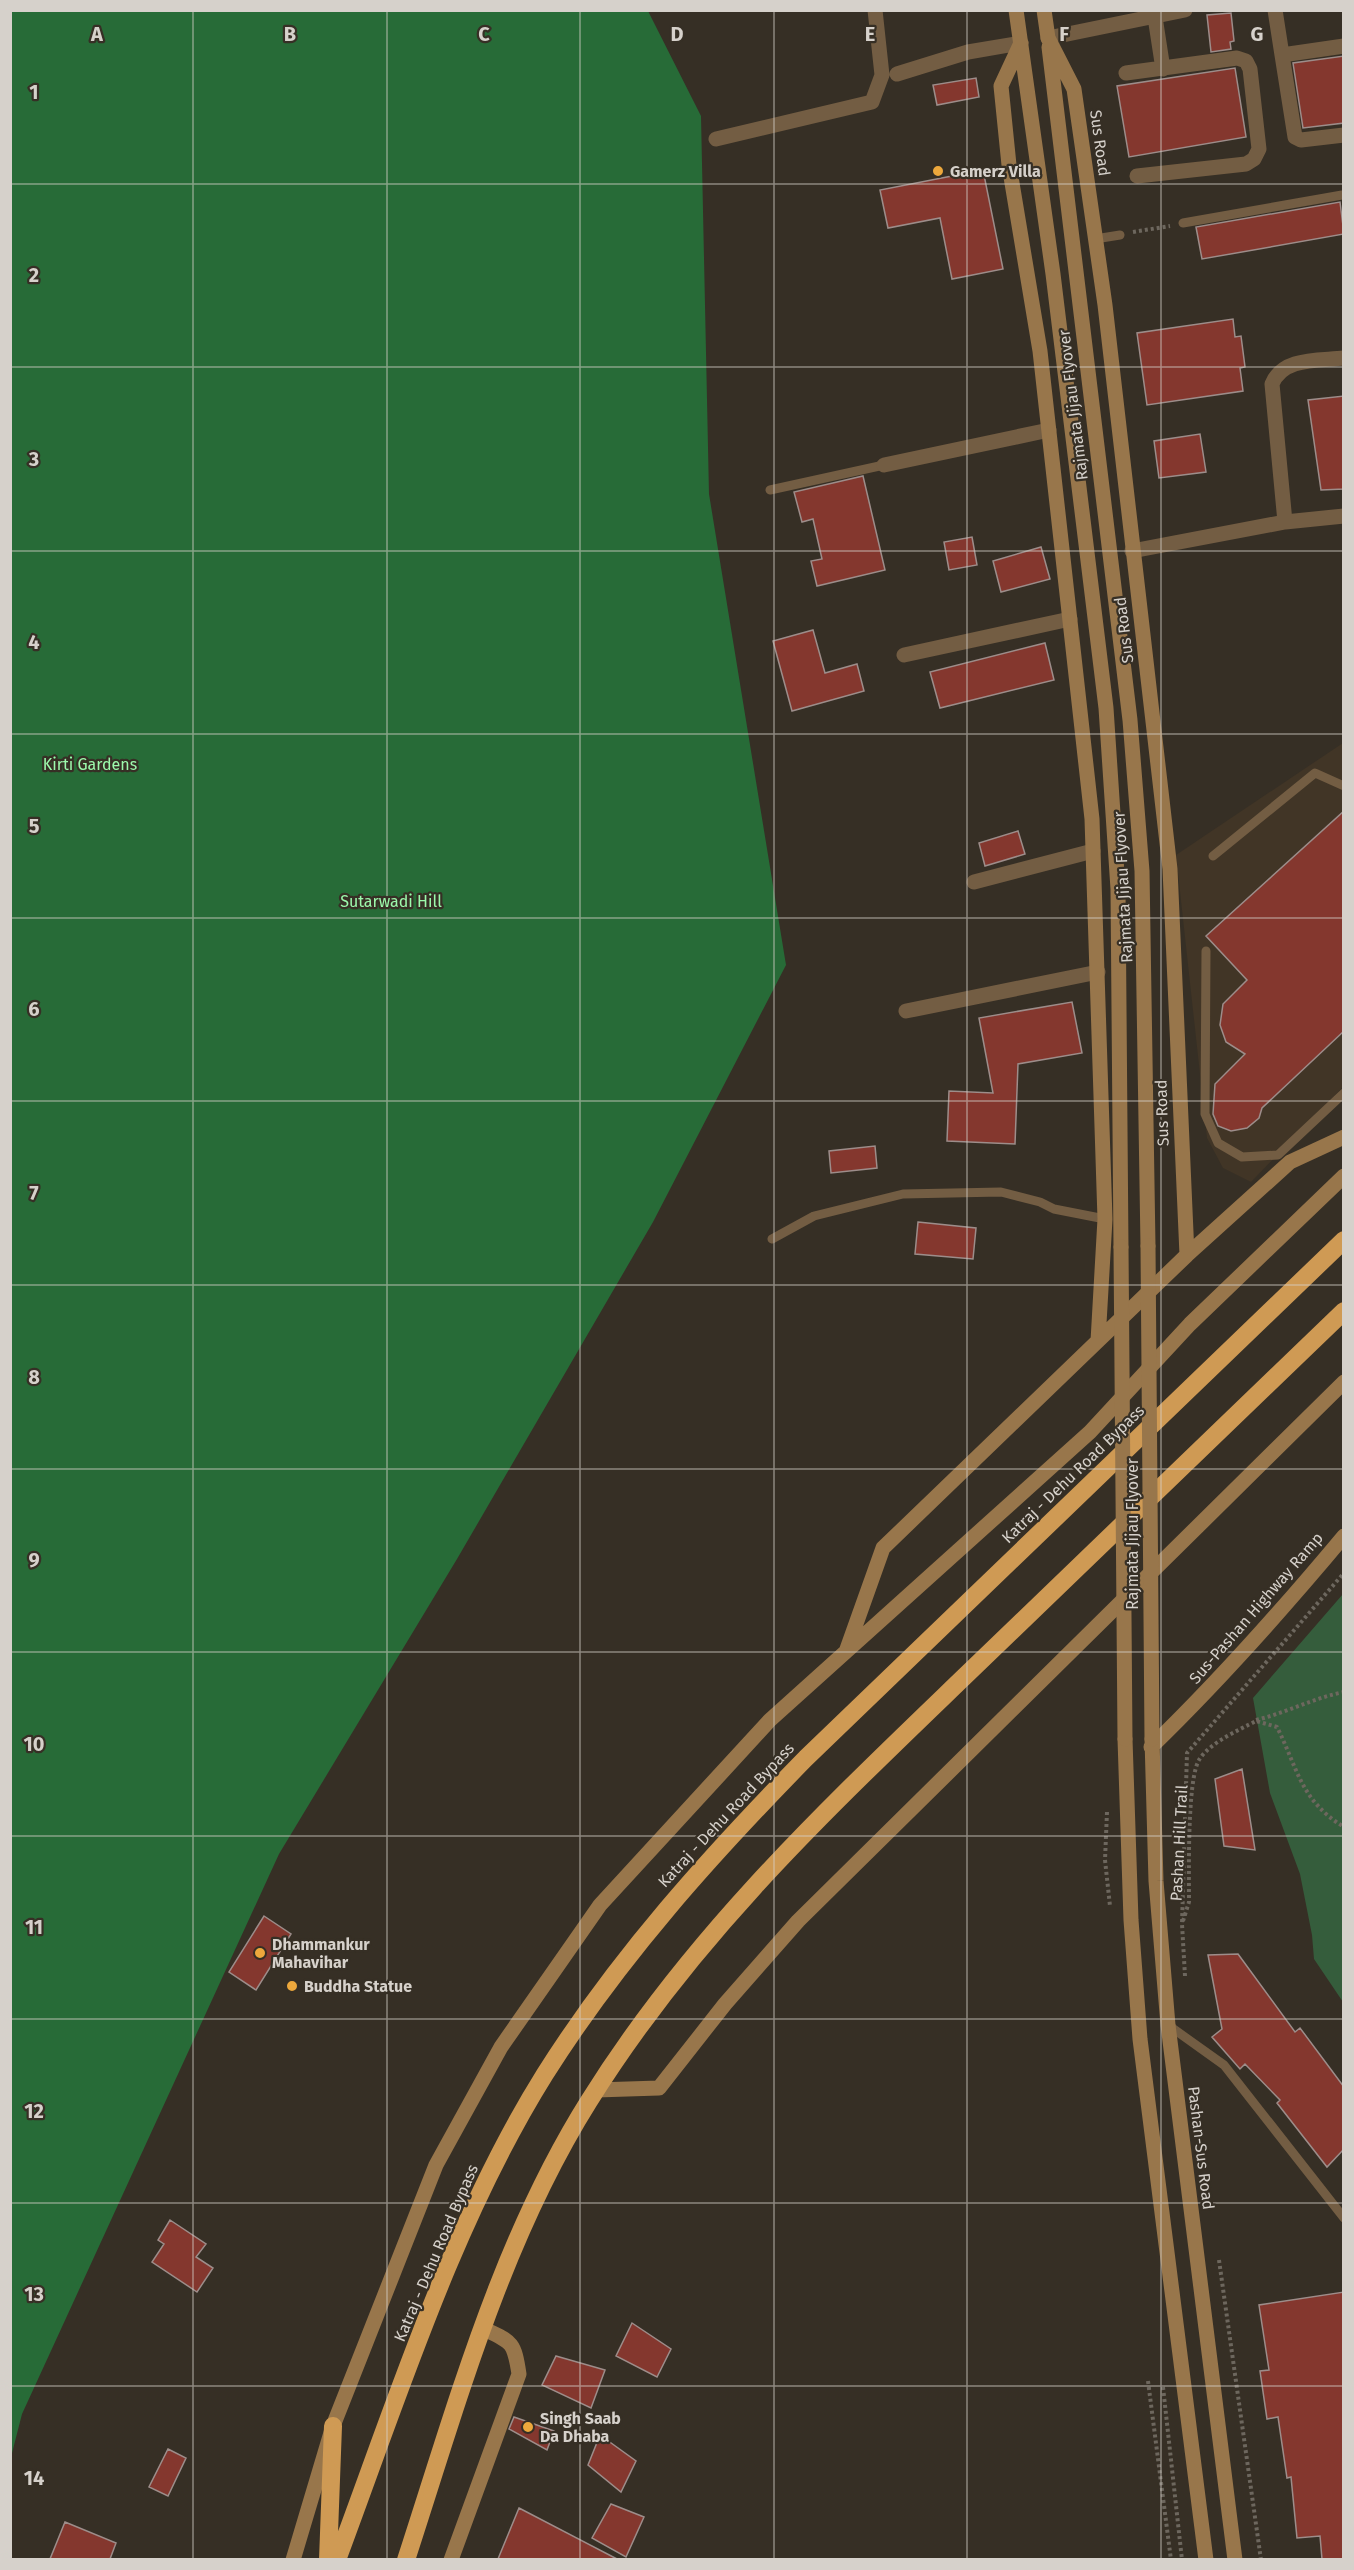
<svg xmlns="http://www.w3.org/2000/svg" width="1354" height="2570" font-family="'Fira Sans',sans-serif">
	<rect width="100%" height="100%" fill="#362f25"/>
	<!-- built -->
	<path fill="#413526" d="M1343 743V1087L1251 1182 1223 1168 1207 1138 1176 855Z"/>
	<!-- green -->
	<path fill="#355d3c" d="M1343 1594V2002L1314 1959 1312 1935 1300 1874 1270 1793 1253 1698Z"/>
	<!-- forest -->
	<path fill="#276b37" d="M11 10 648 11 701 116 709 494 786 965 653 1222 457 1559 279 1854 22 2414 11 2457Z"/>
	<!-- building -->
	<path fill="#84372e" stroke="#9d8d8a" stroke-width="1.5" d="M1231 13 1234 41 1230 42 1231 49 1211 52 1207 15Z
		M1344 56V123L1303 128 1293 63Z
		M1235 68 1246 137 1129 157 1117 86Z
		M976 78 979 97 937 105 933 85Z
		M983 170 1003 269 952 279 940 218 888 228 880 190Z
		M1340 202 1344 234 1202 259 1196 227Z
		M1233 319 1235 337 1241 336 1245 367 1240 368 1243 391 1147 405 1137 333Z
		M1344 396V489L1321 490 1308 400Z
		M1200 434 1206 472 1159 478 1154 441Z
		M863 476 885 570 817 586 811 561 822 559 813 519 802 522 794 492Z
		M972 537 977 565 949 570 944 542Z
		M1041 547 1050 579 1001 592 993 561Z
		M813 630 825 673 857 664 864 691 792 711 773 641Z
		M1045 643 1054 680 940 708 930 672Z
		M1344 811V1031L1262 1108 1259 1118 1247 1128 1231 1131 1218 1126 1213 1114 1215 1084 1245 1054 1226 1042 1220 1025 1223 1004 1247 980 1206 936Z
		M1018 831 1025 854 985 866 979 843Z
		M1072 1002 1082 1053 1018 1064 1015 1144 947 1141 949 1091 993 1093 979 1018Z
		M875 1146 877 1168 831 1173 829 1151Z
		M918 1222 976 1228 973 1259 915 1254Z
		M1242 1769 1255 1850 1224 1846 1215 1779Z
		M264 1916 291 1934 256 1990 229 1972Z
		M1238 1954 1295 2032 1300 2028 1344 2087V2149L1327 2167 1277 2103 1280 2100 1245 2064 1240 2069 1212 2037 1222 2029 1208 1955Z
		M170 2220 206 2244 196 2257 213 2268 197 2292 152 2262 164 2244 158 2240Z
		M1344 2292V2559H1322L1320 2536 1297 2538 1291 2477 1287 2478 1278 2417 1267 2419 1260 2371 1269 2370 1259 2305Z
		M632 2323 671 2349 657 2377 616 2356Z
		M556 2356 605 2370 591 2408 542 2385Z
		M514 2417 554 2431 547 2450 509 2429Z
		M600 2435 636 2461 621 2492 588 2465Z
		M168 2449 186 2458 168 2496 149 2487Z
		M611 2504 644 2517 626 2557 592 2538Z
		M519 2508 617 2559H498Z
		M65 2522 116 2543 110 2559H50Z"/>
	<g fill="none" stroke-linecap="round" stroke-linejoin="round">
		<!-- path -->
		<path stroke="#6d675e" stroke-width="4" stroke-dasharray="3 3" stroke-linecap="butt" d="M1133 232 1170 226
			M1256 1720C1286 1713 1313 1698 1344 1692
			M1107 1812 1105 1860 1110 1906
			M1183 1921 1189 1902C1189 1875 1187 1780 1199 1760 1209 1743 1239 1730 1256 1721L1277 1727C1298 1769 1300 1800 1344 1827
			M1185 1976 1182 1924 1187 1753 1344 1573
			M1219 2260 1261 2560
			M1148 2381 1171 2560
			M1163 2387 1182 2560"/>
		<!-- lane -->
		<path stroke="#735d43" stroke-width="9" d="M1183 223 1342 195
			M1095 239 1120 235
			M770 490 884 465
			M1213 856 1315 773 1344 786
			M1206 951 1205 1114 1218 1143 1242 1157 1278 1155 1344 1093
			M772 1239 814 1216 903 1194 1001 1192 1040 1202 1054 1209 1105 1219
			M1168 2025 1224 2065 1344 2218"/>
		<!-- street -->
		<path stroke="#735d43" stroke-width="15" d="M1275 10 1282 55 1344 46
			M1155 17 1163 69
			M1048 38 1185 10
			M1282 55 1295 137 1301 140 1344 135
			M1126 73 1237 58 1246 61 1250 69 1259 149 1254 159 1246 164 1137 176
			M897 74 968 52 1021 43
			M716 139 872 102 882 75 875 10
			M884 465 1049 430
			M1285 522 1272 384C1283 357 1318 361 1344 358
			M1132 551 1285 522 1344 516
			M904 655 1070 619
			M974 882 1093 851
			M906 1011 1098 972"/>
		<!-- secondary -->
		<path stroke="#98764b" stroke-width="15" d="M1016 10 1053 274 1106 708 1118 889 1121 1247
			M1044 10 1048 38 1074 89 1105 305 1170 869 1187 1255
			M1021 43 1001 86 1009 165 1040 351 1092 819 1105 1219 1098 1341
			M1049 47 1130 720 1142 871 1148 1246
			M847 1649 883 1548 1187 1255 1290 1162 1344 1137
			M1125 1739 1131 1920 1140 2039 1206 2560
			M1152 1739 1156 1881 1168 2025 1235 2560
			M1151 1747C1220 1680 1283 1609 1344 1536
			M596 2090 659 2088 725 2004 798 1921 1344 1382
			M293 2560 333 2426 436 2165 501 2047 600 1905 770 1720 1090 1432 1190 1324 1344 1176
			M451 2560 519 2374C514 2341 512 2342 482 2328"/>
		<!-- highway -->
		<path stroke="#cf9a54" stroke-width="18" d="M328 2560 333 2426
			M337 2560C398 2397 453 2221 545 2074 619 1957 710 1856 806 1758L1344 1240
			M406 2560C457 2404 501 2241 589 2101 692 1936 825 1811 964 1677 1090 1555 1217 1433 1344 1311"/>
		<!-- secondary-bridge -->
		<path stroke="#98764b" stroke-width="15" d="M1148 1246 1152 1739
			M1121 1247 1125 1739"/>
	</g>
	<!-- grid -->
	<path fill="none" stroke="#d6d1cb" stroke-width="1.5" stroke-opacity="0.55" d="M193 10V2560M387 10V2560M580 10V2560M774 10V2560M967 10V2560M1161 10V2560M10 184H1344M10 367H1344M10 551H1344M10 734H1344M10 918H1344M10 1101H1344M10 1285H1344M10 1469H1344M10 1652H1344M10 1836H1344M10 2019H1344M10 2203H1344M10 2386H1344"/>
	<!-- markers -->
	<g fill="#eda83c" stroke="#362f25" stroke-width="2">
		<circle cx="938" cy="171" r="6"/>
		<circle cx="260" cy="1953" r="6"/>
		<circle cx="292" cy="1986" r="6"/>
		<circle cx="528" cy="2427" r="6"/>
	</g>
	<g text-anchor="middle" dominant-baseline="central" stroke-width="4.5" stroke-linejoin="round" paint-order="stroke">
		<!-- street labels -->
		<g font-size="16" fill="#d6d1cb" stroke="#362f25">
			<text transform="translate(1100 143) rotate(82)">Sus Road</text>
			<text transform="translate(1073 405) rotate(-97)">Rajmata Jijau Flyover</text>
			<text transform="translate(1124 630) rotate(-97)">Sus Road</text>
			<text transform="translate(1123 887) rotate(-93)">Rajmata Jijau Flyover</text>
			<text transform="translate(1162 1113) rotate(-92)">Sus Road</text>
			<text transform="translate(1073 1474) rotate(-44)">Katraj - Dehu Road Bypass</text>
			<text transform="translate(1132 1534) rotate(-90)">Rajmata Jijau Flyover</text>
			<text transform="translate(1256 1608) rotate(-49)">Sus-Pashan Highway Ramp</text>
			<text transform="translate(726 1815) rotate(-47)">Katraj - Dehu Road Bypass</text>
			<text transform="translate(1179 1843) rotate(-87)">Pashan Hill Trail</text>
			<text transform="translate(1201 2148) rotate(83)">Pashan-Sus Road</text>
			<text transform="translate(436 2253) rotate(-67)">Katraj - Dehu Road Bypass</text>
		</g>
		<!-- poi labels -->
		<g font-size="16" font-weight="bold" fill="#d6d1cb" stroke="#362f25" text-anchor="start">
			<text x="950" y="171">Gamerz Villa</text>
			<text x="272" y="1944">Dhammankur<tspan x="272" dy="18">Mahavihar</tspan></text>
			<text x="304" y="1986">Buddha Statue</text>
			<text x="540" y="2418">Singh Saab<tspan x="540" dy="18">Da Dhaba</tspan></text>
		</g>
		<!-- park labels -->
		<g font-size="16" fill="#9cf9ac" stroke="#362f25">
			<text x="90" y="764">Kirti Gardens</text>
			<text x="391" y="901">Sutarwadi Hill</text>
		</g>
	</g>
	<g font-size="20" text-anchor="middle" font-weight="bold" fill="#d6d1cb" stroke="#362f25" stroke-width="4.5" stroke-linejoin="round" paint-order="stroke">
		<text x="97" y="41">A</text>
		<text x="290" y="41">B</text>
		<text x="484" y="41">C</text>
		<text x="677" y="41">D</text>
		<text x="870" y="41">E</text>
		<text x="1064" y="41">F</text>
		<text x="1257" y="41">G</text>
		<text x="34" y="99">1</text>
		<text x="34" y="282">2</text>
		<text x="34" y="466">3</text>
		<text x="34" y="649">4</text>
		<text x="34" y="833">5</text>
		<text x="34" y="1016">6</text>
		<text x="34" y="1200">7</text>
		<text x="34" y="1384">8</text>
		<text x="34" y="1567">9</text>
		<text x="34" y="1751">10</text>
		<text x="34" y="1934">11</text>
		<text x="34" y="2118">12</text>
		<text x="34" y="2301">13</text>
		<text x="34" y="2485">14</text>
	</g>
	<!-- border -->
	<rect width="1354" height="2570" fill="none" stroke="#d6d1cb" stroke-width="24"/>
</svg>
